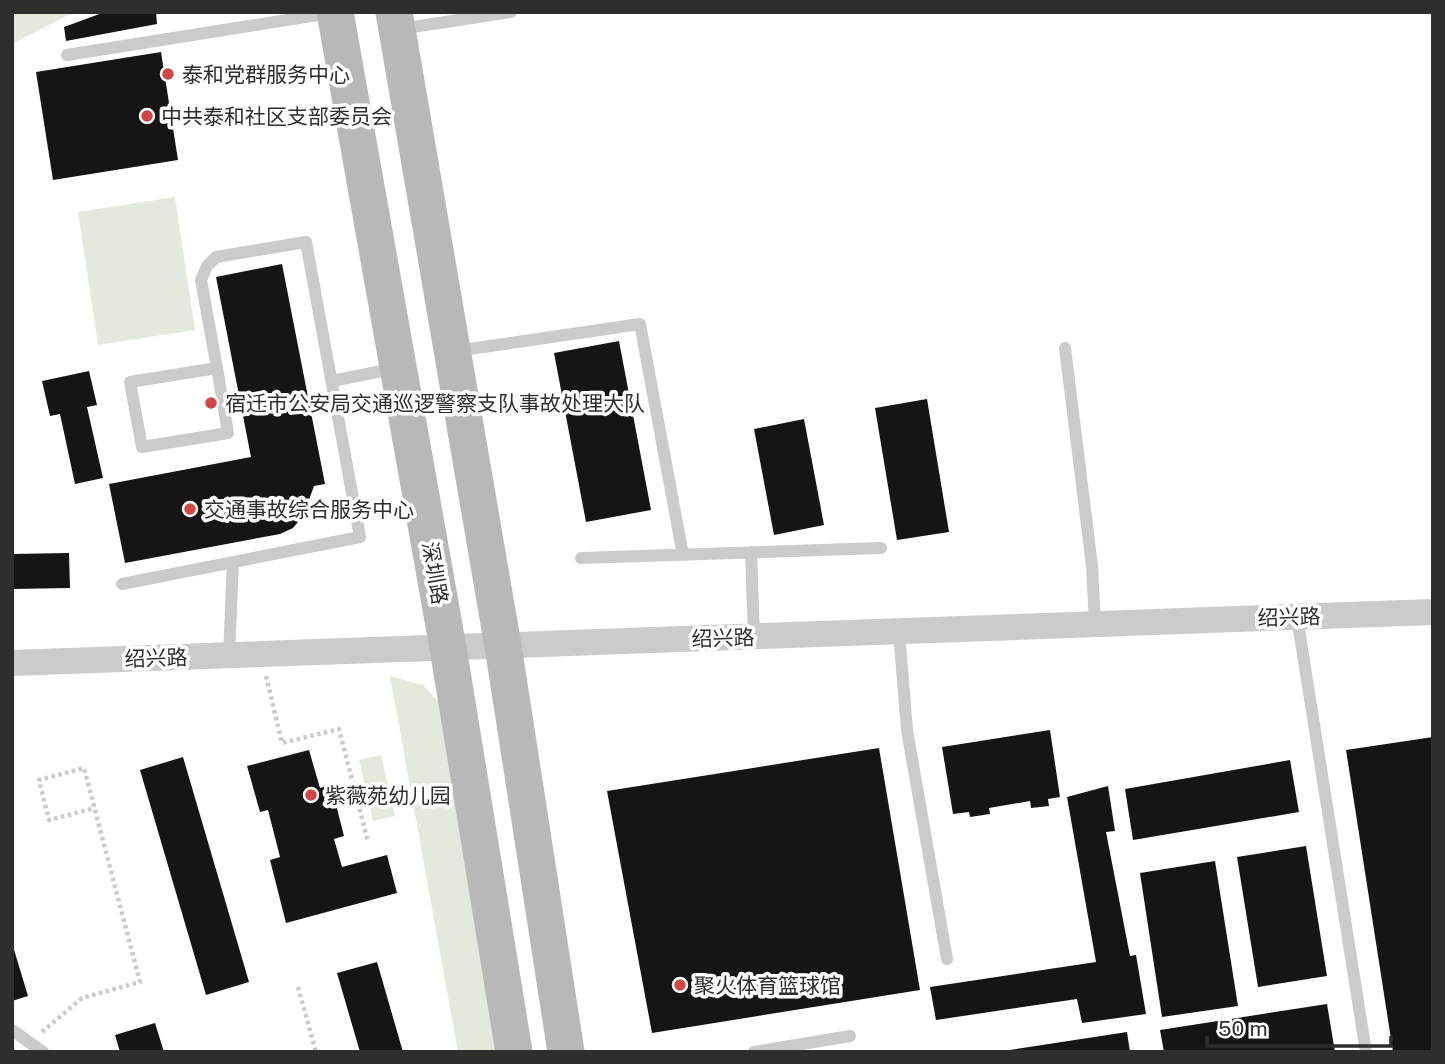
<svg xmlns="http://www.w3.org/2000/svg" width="1445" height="1064" font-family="'Public Sans','Noto Sans SC',sans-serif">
	<rect width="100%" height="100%" fill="#fff"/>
	<!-- green -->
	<path fill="#e3eadd" d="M12 12H74L12 44Z
		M175 197 195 330 98 345 78 212Z
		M390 676 423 685 443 707 501 1052H458Z
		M381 755 395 816 373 821 359 760Z"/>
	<!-- building -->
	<path fill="#151515" d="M105 12H156L157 24 66 41 64 27Z
		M161 52 178 160 53 180 36 72Z
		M282 264 325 484 314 486 303 516 293 528 280 534 125 563 109 484 251 457 216 277Z
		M619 341 651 510 586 522 554 353Z
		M89 371 97 405 87 407 103 478 75 484 60 414 50 416 42 381Z
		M927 399 949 532 897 540 875 408Z
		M804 419 824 525 774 535 754 429Z
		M69 553 70 588 12 589V554Z
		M1050 730 1060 797 1048 799 1049 806 1031 808 1030 801 989 808 990 814 970 817 969 812 953 814 942 747Z
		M1433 737V1052H1393L1346 750Z
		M879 748 920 990 652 1033 607 791Z
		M309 750 320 788 331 785 344 836 334 839 342 867 387 855 397 893 286 923 270 860 280 857 268 810 260 812 247 766Z
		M183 757 249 982 206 995 140 770Z
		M1290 760 1299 812 1133 840 1125 789Z
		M1108 786 1115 831 1106 832 1130 956 1136 955 1146 1014 1082 1023 1077 999 936 1020 930 987 1096 962 1067 797Z
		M1306 846 1327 976 1258 987 1237 857Z
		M1215 861 1238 1006 1162 1017 1140 873Z
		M12 943 28 996 12 1001Z
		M377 962 403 1052H360L337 973Z
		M1327 1004 1335 1052H1164L1160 1030Z
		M155 1023 164 1052H120L115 1035Z
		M1127 1032 1130 1052H1010V1050Z"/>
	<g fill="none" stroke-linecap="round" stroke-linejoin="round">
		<!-- path -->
		<path stroke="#cbcbcb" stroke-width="4.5" stroke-dasharray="3.5 3.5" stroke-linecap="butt" d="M266 676 282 743 339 729 368 842
			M298 987 316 1052
			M42 1032 82 998 140 982 84 768 39 780 49 820 95 808"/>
		<!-- lane -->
		<path stroke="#cbcbcb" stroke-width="12" d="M400 29 511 12
			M67 55 331 13
			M1065 348 1092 566 1095 624
			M456 351 640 324 683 555
			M332 381 397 368
			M751 552 754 637
			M581 558 881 548
			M122 584 360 537 306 242 216 257 207 266 201 280 217 368 130 382 142 447 228 433 217 368
			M1297 617 1366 1052
			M899 632 907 730 947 959
			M229 655 233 562
			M12 1030 43 1052
			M754 1052 850 1036"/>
		<!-- street -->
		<path stroke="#cbcbcb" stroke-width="26" d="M12 663 1433 612"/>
		<!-- secondary -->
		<path stroke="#b8b8b8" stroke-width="37" d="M335 12 448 648 514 1052
			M394 12 503 646 566 1052"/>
	</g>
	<!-- markers -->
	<g fill="#d24743" stroke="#fff" stroke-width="2.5">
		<circle cx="168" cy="74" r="7"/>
		<circle cx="147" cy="116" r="7"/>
		<circle cx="211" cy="403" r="7"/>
		<circle cx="190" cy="509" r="7"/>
		<circle cx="311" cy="795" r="7"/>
		<circle cx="680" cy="985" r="7"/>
	</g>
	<g text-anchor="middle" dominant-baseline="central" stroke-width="7" stroke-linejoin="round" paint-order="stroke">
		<!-- poi labels -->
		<g font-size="21" fill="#2e2e2e" stroke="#fff" text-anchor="start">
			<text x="182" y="74">泰和党群服务中心</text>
			<text x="161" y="116">中共泰和社区支部委员会</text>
			<text x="225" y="403">宿迁市公安局交通巡逻警察支队事故处理大队</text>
			<text x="204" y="509">交通事故综合服务中心</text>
			<text x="325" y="795">紫薇苑幼儿园</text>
			<text x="694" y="985">聚火体育篮球馆</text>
		</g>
		<!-- street labels -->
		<g font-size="21" fill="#2e2e2e" stroke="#fff">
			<text transform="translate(435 573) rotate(80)">深圳路</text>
			<text transform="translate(1289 617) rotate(-2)">绍兴路</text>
			<text transform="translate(723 638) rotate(-2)">绍兴路</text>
			<text transform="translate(156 658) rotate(-2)">绍兴路</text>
		</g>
	</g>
	<!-- border -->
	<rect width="1445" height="1064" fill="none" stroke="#2e2e2e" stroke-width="28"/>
	<!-- scale -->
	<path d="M1207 1036v10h184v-10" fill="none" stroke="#2e2e2e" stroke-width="3.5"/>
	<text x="1218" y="1036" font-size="21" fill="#2e2e2e" stroke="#ffffff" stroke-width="5" paint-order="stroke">50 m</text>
</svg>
